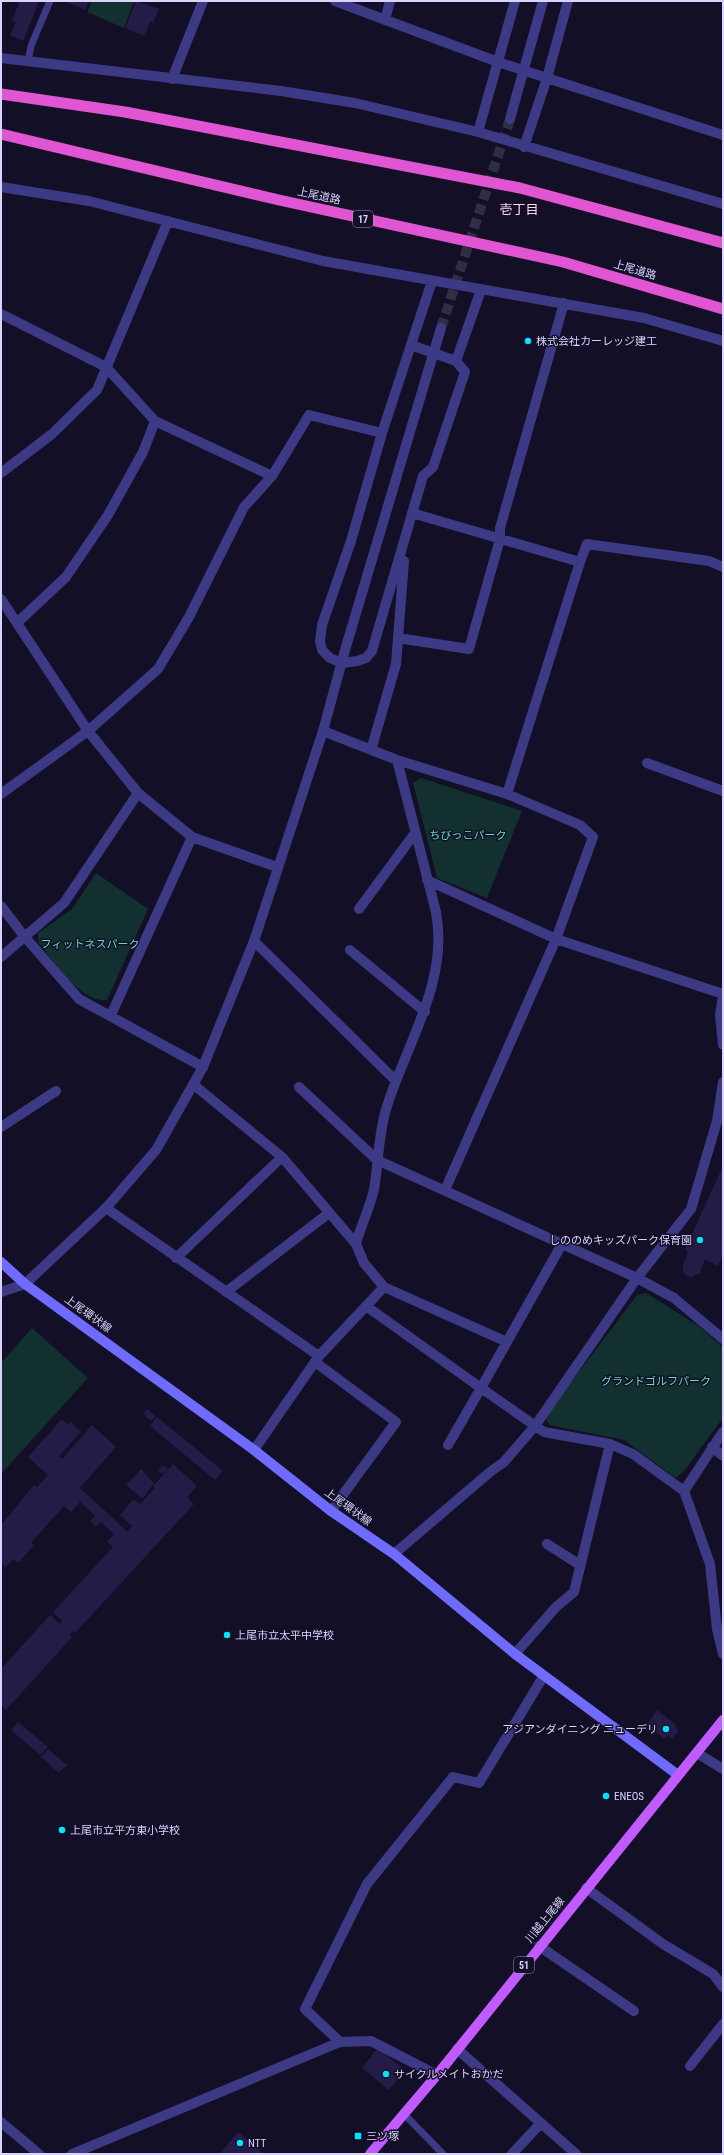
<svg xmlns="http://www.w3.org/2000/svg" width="724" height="2155" font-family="'Roboto Condensed','Noto Sans JP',sans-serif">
	<rect width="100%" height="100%" fill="#130f26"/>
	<!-- green -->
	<path fill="#12302f" d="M92 1H134L124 28 87 12Z
		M421 778 522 811 487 898 437 878 413 783Z
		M96 873 148 909 107 1000C80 1003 54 961 38 942V933L72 909Z
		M646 1293 697 1325 723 1347V1418L684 1471 676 1478 624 1440 549 1425 545 1417 637 1295Z
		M32 1328 88 1378 1 1474V1363Z"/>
	<!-- building -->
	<path fill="#241b47" d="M20 1H39L23 41 10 35 16 22 12 20Z
		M65 1H89L85 10Z
		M136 1 159 9 153 23 150 21 145 36 125 28Z
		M723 1166V1255L718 1266 705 1259 700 1273 691 1277 685 1275 683 1270V1265L688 1252 685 1249Z
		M147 1409 156 1416 151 1421 143 1414Z
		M157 1417 223 1471 215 1480 150 1426Z
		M62 1419 68 1425 70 1422 81 1432 59 1456 62 1459 92 1425 116 1447 80 1488 127 1531 132 1526 120 1515 134 1499 140 1504 155 1488 153 1486 173 1464 197 1486 187 1498 194 1504 75 1633 73 1631 70 1634 72 1637 6 1710 1 1705V1669L50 1615 60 1624 62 1621 53 1612 113 1547 107 1542 114 1534 101 1522 96 1527 90 1521 95 1516 80 1502 71 1512 64 1506 31 1543 34 1545 18 1563 14 1559 5 1567 1 1563V1525L34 1485 37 1487 48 1475 28 1457Z
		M163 1465 168 1469 162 1474 158 1470Z
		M141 1469 154 1483 142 1499 126 1485Z
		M657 1710 676 1725 675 1727 679 1730 672 1739 668 1735 665 1739 646 1725Z
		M18 1722 48 1747 40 1755 11 1730Z
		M48 1749 67 1765 59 1773 41 1757Z
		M378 2048 405 2070 389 2090 362 2068Z
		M238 2132 264 2154H220Z"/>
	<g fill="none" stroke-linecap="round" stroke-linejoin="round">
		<!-- tertiary-tunnel -->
		<path stroke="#312d47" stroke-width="10" stroke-dasharray="10 5" stroke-linecap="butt" d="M441 328 510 119"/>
		<!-- service -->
		<path stroke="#3d3a85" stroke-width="7" d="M28 61 31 46 50 1
			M404 2114 443 2154"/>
		<!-- minor -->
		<path stroke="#3d3a85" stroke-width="10" d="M335 1 498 62
			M385 20 390 1
			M1 58 281 91 355 103 478 132 723 204
			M547 78 723 135
			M172 79 203 1
			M478 132 515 1
			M524 147 547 78 568 1
			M1 187 89 201 323 261 644 318 723 341
			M432 281 382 433 351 541 322 625 320 641 322 650 330 658 342 663 357 661 366 658 372 651 423 476 433 467 465 372 456 361 481 290
			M1 314 106 367 155 421 143 452 108 515 66 577 17 623
			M155 421 272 476
			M1 473 52 434 97 390 168 221
			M412 513 580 562 507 794
			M580 562 587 544 709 561 723 567
			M1 599 88 731 138 793 192 837 277 867
			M398 638 469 649 500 539V528L564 303
			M323 731 397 760 507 794 580 825 593 837 556 939 445 1190
			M371 750 396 664 404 561
			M397 760 436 912C449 981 407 1043 387 1106 378 1133 379 1162 374 1189 370 1208 361 1225 356 1244L364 1263 384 1287 507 1342
			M647 763 723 791
			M1 794 88 731 158 669 189 617 244 507 272 476 309 415 382 433
			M427 880 556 939 723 994
			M1 906 24 936 79 999 203 1067
			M359 909 415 833
			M254 941 396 1081
			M350 950 425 1012
			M1 957 64 903 138 793
			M723 995 720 1015 723 1045
			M111 1015 192 837
			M194 1085 282 1157 356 1244
			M299 1087 377 1160 637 1278 674 1298 723 1339
			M1 1127 56 1091
			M106 1208 319 1356
			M562 1244 481 1388 544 1432 610 1444 633 1454 684 1491 723 1432
			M176 1258 282 1157
			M226 1292 329 1213
			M366 1306 481 1388 448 1445
			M315 1362 396 1422 331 1511
			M712 1447 723 1456
			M254 1450 319 1356 384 1287
			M684 1491 710 1564 717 1629 723 1654
			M547 1544 580 1565
			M394 1554 490 1472 504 1462 535 1426 637 1278 691 1209 717 1121 723 1082
			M515 1654 556 1607 574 1592 610 1444
			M697 1753 723 1769
			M586 1888 663 1944 713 1974 723 1987
			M539 1946 634 2011
			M340 2042 305 2009 367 1884 453 1777 479 1783 543 1677
			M457 2049 576 2154
			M690 2066 723 2024
			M72 2154 340 2042 371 2041 437 2075
			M512 2154 541 2123"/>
		<!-- tertiary -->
		<path stroke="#3d3a85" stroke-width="10" d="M510 119 543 1
			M1 1292 25 1284 106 1208 156 1150 203 1067 254 941 323 731 345 650 441 328
			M1 2122 39 2154"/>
		<!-- secondary -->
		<path stroke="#6f6bff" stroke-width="10" d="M1 1262 25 1284 254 1450 331 1511 394 1554 515 1654 678 1775"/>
		<!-- primary -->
		<path stroke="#c25bff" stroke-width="10" d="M370 2154 437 2075 723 1720"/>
		<!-- trunk -->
		<path stroke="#e055d1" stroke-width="11" d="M1 94 125 112 520 188 723 243
			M1 134 279 200 563 262 723 309"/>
		<!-- minor-bridge -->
		<path stroke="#3d3a85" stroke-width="10" d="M498 62 547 78
			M411 345 456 361"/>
	</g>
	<!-- markers -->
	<g fill="#00e5ff" stroke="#130f26" stroke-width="1.5">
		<circle cx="528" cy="341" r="4"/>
		<circle cx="700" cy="1240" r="4"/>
		<circle cx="227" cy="1635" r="4"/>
		<circle cx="666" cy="1729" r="4"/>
		<circle cx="606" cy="1796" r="4"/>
		<circle cx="62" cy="1830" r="4"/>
		<circle cx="386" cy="2074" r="4"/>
		<rect x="354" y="2132" width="8" height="8" rx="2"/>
		<circle cx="240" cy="2143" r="4"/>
	</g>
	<g text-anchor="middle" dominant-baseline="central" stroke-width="3" stroke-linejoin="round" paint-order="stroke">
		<!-- shield labels -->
		<g fill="#130f26" stroke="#9e99be" stroke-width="1">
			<rect x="353" y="211" width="20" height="16" rx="3"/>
			<rect x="514" y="1957" width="20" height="16" rx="3"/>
		</g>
		<g font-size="10" font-weight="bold" fill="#d9d4ff">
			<text x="363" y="219">17</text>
			<text x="524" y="1965">51</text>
		</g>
		<!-- street labels -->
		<g font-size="11" fill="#d9d4ff" stroke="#130f26">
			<text transform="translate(319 196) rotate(12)">上尾道路</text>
			<text transform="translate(635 270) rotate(16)">上尾道路</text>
			<text transform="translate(88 1314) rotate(36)">上尾環状線</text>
			<text transform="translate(348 1507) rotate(36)">上尾環状線</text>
			<text transform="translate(545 1920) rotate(-51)">川越上尾線</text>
		</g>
		<!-- poi labels -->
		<g font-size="11" fill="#d9d4ff" stroke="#130f26" text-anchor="start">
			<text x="536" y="341">株式会社カーレッジ建工</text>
			<text x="692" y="1240" text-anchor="end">しののめキッズパーク保育園</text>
			<text x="235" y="1635">上尾市立太平中学校</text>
			<text x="658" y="1729" text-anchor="end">アジアンダイニング ニューデリ</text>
			<text x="614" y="1796">ENEOS</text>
			<text x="70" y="1830">上尾市立平方東小学校</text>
			<text x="394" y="2074">サイクルメイトおかだ</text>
			<text x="366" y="2136">三ツ塚</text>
			<text x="248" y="2143">NTT</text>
		</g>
		<!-- park labels -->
		<g font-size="11" fill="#5fe0c0" stroke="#130f26">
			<text x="468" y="835">ちびっこパーク</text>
			<text x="90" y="944">フィットネスパーク</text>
			<text x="656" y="1381">グランドゴルフパーク</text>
		</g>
		<!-- quarter labels -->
		<g font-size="13" fill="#ffd6f0" stroke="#130f26">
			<text x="519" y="209">壱丁目</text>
		</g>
	</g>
	<!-- border -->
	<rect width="724" height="2155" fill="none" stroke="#d9d4ff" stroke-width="4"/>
</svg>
